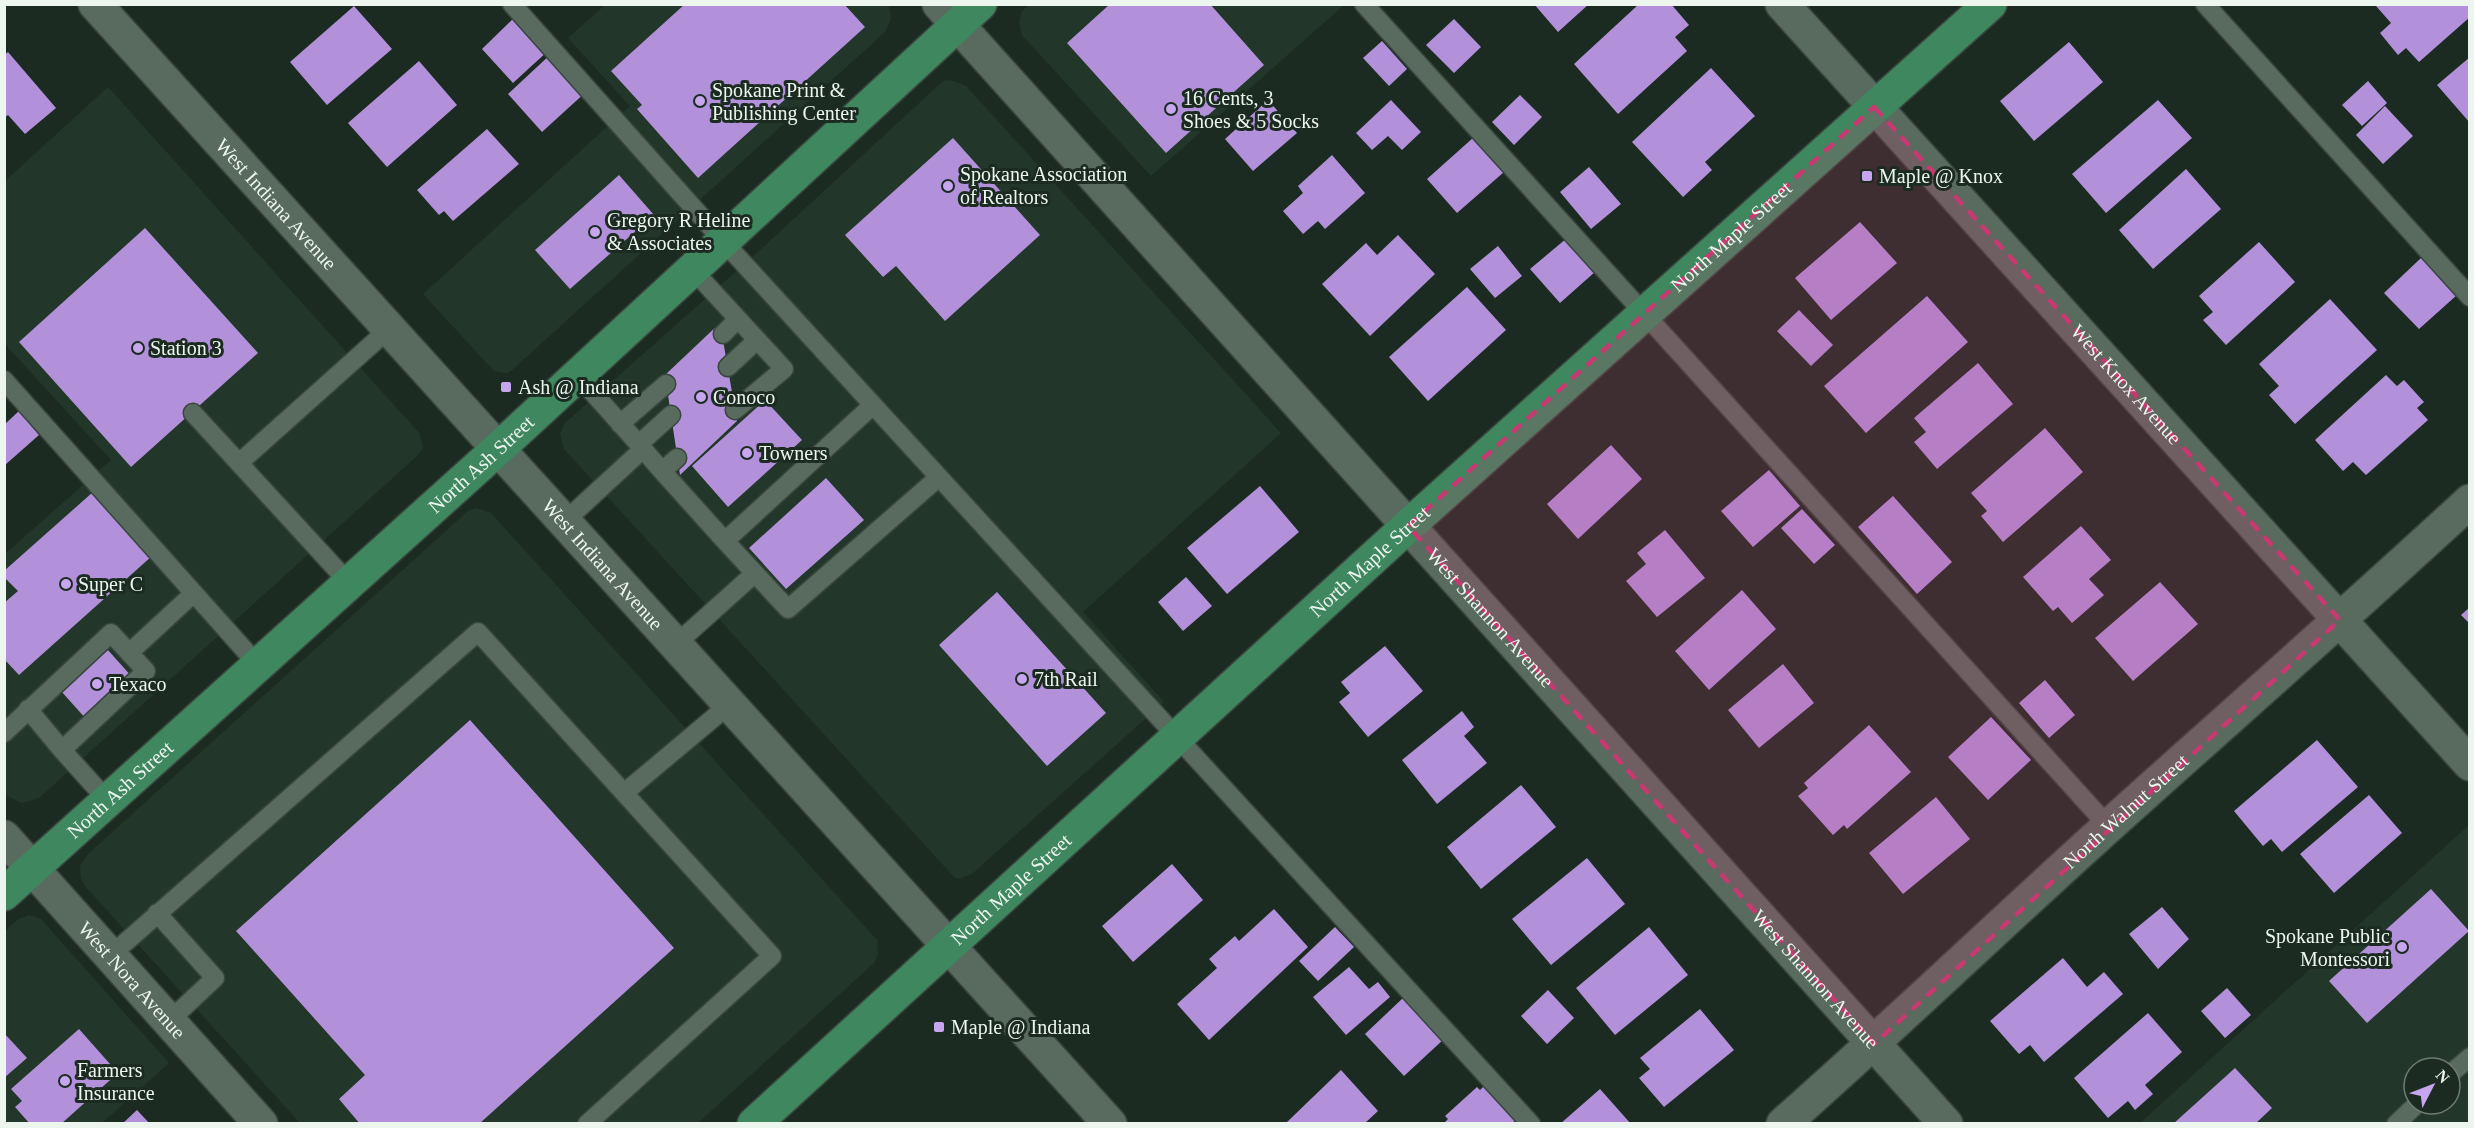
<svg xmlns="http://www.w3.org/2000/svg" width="2474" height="1128" font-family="'Times New Roman',serif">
	<rect width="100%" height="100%" fill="#1c2b21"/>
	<!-- built -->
	<path fill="#223729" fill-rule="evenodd" d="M605 5H889L891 19 885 32 512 370 507 373 494 371 423 294 630 106 568 38Z
		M1029 5H1344L1151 176 1022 35 1019 22 1022 11Z
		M951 80 966 86 1281 433 1083 612 1164 702 972 874 961 878H955L564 449 560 434 564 424 758 252 943 81Z
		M108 87 420 434 423 449 417 456 39 798 22 803 5 795V554L111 460 5 344V181Z
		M476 508 491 513 877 940 878 955 874 963 698 1123H300L85 886 81 878 80 865 88 854 468 511Z
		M2469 825V1123H2140ZM2414 1068H2450V1104H2414Z
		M29 915 41 919 169 1063 102 1123 5 1124V931L18 919Z"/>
	<!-- building -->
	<path fill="#b290da" d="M685 4H844L865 27 698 178 637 109 642 105 611 71Z
		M1110 4H1210L1264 65 1166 153 1067 43Z
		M1534 4H1589L1558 32Z
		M1639 4H1671L1689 25 1675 37 1687 51 1618 114 1574 64Z
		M2379 4H2470V17L2419 62 2406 48 2398 55 2380 33 2391 23 2376 6Z
		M354 6 392 49 327 105 290 62Z
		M517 15 549 50 513 83 482 49Z
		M1454 19 1481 47 1454 73 1426 45Z
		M1382 41 1407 69 1389 86 1363 58Z
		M2069 42 2103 82 2034 141 2000 101Z
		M8 52 56 108 25 134 8 115 4 118V55Z
		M552 53 587 91 542 132 508 94Z
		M2470 57V123L2437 85Z
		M419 61 457 105 387 167 348 123Z
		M1711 68 1755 116 1705 162 1712 170 1683 197 1632 142Z
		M2368 81 2387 103 2362 126 2342 105Z
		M1520 95 1542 117 1514 145 1492 122Z
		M1268 100 1297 133 1253 171 1225 139Z
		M1391 100 1421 132 1402 150 1388 136 1372 150 1356 133Z
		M2158 100 2192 138 2106 213 2072 174Z
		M2385 106 2413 136 2383 164 2356 135Z
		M487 129 519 164 453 221 444 211 439 215 417 190Z
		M1474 137 1504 172 1457 213 1427 179Z
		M953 138 1040 235 945 321 896 266 883 277 845 235Z
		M1332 155 1365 193 1325 229 1318 221 1303 234 1283 211 1303 193 1298 186Z
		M1589 167 1621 204 1591 229 1560 192Z
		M2186 169 2221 209 2153 269 2119 230Z
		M619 175 654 215 570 289 535 250Z
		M1860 222 1897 263 1831 320 1795 278Z
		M145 228 258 353 131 467 19 342Z
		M1398 235 1435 274 1370 336 1322 284 1366 243 1377 255Z
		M1567 238 1596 271 1560 303 1530 269Z
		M2259 242 2295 282 2226 345 2203 320 2213 312 2199 296Z
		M1498 246 1522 276 1495 298 1470 269Z
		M2421 258 2457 295 2419 329 2384 293Z
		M1467 287 1506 330 1428 401 1389 357Z
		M1927 296 1968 342 1866 433 1824 386Z
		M2330 299 2377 350 2295 424 2269 395 2279 386 2259 364Z
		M1799 310 1833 345 1811 366 1777 331Z
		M720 323 737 421 680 475 665 375Z
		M1978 363 2013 404 1937 469 1914 442 1926 432 1914 418Z
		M2386 375 2397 386 2404 380 2424 402 2417 408 2428 420 2366 475 2353 462 2343 471 2315 440Z
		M765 400 802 440 728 507 692 466Z
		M19 411 39 435 5 465V424Z
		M2045 428 2083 472 2003 542 1981 516 1987 511 1971 493Z
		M1611 445 1642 479 1578 539 1547 504Z
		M1769 470 1800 506 1753 547 1721 511Z
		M826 478 864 520 786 589 749 548Z
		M1260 486 1299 532 1227 594 1187 548Z
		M93 492 152 556 19 675 4 659V603L18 591 4 577V571Z
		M1893 496 1952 562 1917 594 1858 527Z
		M1802 509 1835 545 1814 564 1781 528Z
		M2081 526 2111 560 2089 579 2104 595 2072 623 2058 607 2053 611 2023 577Z
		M1665 530 1705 578 1657 617 1626 581 1646 564 1637 553Z
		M1186 577 1212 606 1183 631 1158 602Z
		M2160 582 2198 624 2133 681 2095 638Z
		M1742 590 1776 629 1709 690 1675 651Z
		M997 592 1106 713 1047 766 939 645Z
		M2470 607V624L2461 615Z
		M1385 646 1423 691 1368 737 1339 702 1350 693 1341 682Z
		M107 649 133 678 87 720 61 691Z
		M1783 664 1814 703 1759 748 1728 710Z
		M2045 680 2075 715 2049 738 2019 703Z
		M1462 711 1474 727 1464 736 1487 763 1437 804 1402 760Z
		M1991 717 2031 760 1988 800 1948 757Z
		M470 720 674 948 479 1124H360L339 1099 365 1075 236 931Z
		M1869 725 1911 772 1847 829 1844 825 1833 835 1798 796 1808 788 1804 783Z
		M2317 740 2358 787 2282 852 2271 839 2263 846 2234 811Z
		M1521 785 1556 827 1481 889 1447 847Z
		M2369 795 2402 833 2334 893 2300 854Z
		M1936 797 1970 839 1903 894 1869 853Z
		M1587 858 1625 904 1551 965 1512 919Z
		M1172 864 1203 900 1133 962 1102 926Z
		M2431 889 2469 931 2367 1023 2329 981Z
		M2162 907 2189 939 2158 969 2129 934Z
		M1274 909 1308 947 1209 1040 1177 1004 1217 968 1209 959 1235 936 1239 941Z
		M1335 927 1354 947 1318 981 1299 961Z
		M1649 927 1688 975 1615 1035 1576 988Z
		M2063 958 2087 987 2104 972 2123 994 2044 1062 2030 1045 2019 1054 1990 1021Z
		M1349 967 1369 989 1378 982 1390 997 1346 1035 1313 997Z
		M2227 988 2251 1015 2225 1038 2201 1011Z
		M1548 990 1574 1018 1547 1044 1521 1016Z
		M1404 997 1444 1039 1404 1076 1365 1034Z
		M1700 1009 1734 1050 1664 1107 1639 1078 1650 1069 1640 1058Z
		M2148 1013 2182 1052 2145 1085 2153 1094 2135 1110 2128 1101 2108 1118 2074 1078Z
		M79 1029 118 1073 61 1124H30L15 1107 22 1101 11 1089Z
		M4 1033 27 1058 4 1078Z
		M2235 1068 2272 1108 2255 1124H2173Z
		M1341 1070 1378 1111 1364 1124H1285Z
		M1485 1085 1516 1119 1512 1124H1443L1448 1119 1445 1116 1477 1087 1480 1090Z
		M1600 1089 1631 1124H1560Z
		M137 1110 150 1124H122Z"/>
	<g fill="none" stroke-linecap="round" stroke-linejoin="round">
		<defs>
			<path id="lane" d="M512 4 723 241 1531 1124
				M1364 4 2109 827
				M2205 4 2470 297
				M693 270 784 369 735 410
				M723 334 738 319
				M728 367 757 340
				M4 380 258 665
				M873 405 725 541 788 609 939 477
				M193 413 349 583
				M620 424 666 384
				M639 444 671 415
				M643 449 662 471 677 458
				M239 463 390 328
				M662 471 725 541
				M565 521 643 449 578 376
				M676 644 754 574
				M129 653 194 593
				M4 733 111 633 146 671 62 750 28 709
				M62 750 108 801
				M624 793 730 704
				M157 913 215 978 169 1021
				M111 955 478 632 772 956 587 1124
				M2450 1074 2470 1057
				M2396 1124 2417 1104"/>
			<g id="street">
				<path id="s1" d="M95 4 1110 1124"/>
				<path id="s2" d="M939 4 1946 1124"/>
				<path id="s3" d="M1782 4 2470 764"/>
				<path id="s4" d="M4 837 261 1124"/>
				<path id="s5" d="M1783 1124C1894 1026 2000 924 2110 825 2230 717 2351 611 2470 501"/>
			</g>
			<g id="primary">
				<path id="s6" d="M4 894 499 448 980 4"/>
				<path id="s7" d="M754 1124 1408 526 1990 4"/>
			</g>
		</defs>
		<!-- lane casing -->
		<use href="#lane" stroke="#39463d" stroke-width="21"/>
		<!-- street casing -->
		<use href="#street" stroke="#39463d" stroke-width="36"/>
		<!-- primary casing -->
		<use href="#primary" stroke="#39463d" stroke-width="36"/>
		<!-- lane -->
		<use href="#lane" stroke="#596a5e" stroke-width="18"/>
		<!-- street -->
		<use href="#street" stroke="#596a5e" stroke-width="33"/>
		<!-- primary -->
		<use href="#primary" stroke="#3f875f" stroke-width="33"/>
	</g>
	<!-- marked area -->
	<path fill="#c83971" fill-opacity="0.2" stroke="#c83971" stroke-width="4.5" stroke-dasharray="12 8" stroke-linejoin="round" d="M1874 107 2340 620 1874 1044 1408 526Z"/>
	<!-- markers -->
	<g fill="#c7a6ef" stroke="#1c2b21" stroke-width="2">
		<circle cx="700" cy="101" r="6"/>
		<circle cx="1171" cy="109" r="6"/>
		<rect x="1861" y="170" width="12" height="12" rx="3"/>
		<circle cx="948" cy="186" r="6"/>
		<circle cx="595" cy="232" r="6"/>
		<circle cx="138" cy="348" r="6"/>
		<rect x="500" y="381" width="12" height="12" rx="3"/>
		<circle cx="701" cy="397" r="6"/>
		<circle cx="747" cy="453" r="6"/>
		<circle cx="66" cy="584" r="6"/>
		<circle cx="1022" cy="679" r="6"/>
		<circle cx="97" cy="684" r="6"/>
		<circle cx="2402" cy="947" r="6"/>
		<rect x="933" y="1021" width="12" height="12" rx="3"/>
		<circle cx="65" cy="1081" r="6"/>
	</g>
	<g text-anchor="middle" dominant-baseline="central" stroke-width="6" stroke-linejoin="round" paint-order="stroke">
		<!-- poi labels -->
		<g font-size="20" fill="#ecf6ef" stroke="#1c2b21" text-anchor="start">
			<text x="712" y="90">Spokane Print &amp;<tspan x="712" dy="23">Publishing Center</tspan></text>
			<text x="1183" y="98">16 Cents, 3<tspan x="1183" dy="23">Shoes &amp; 5 Socks</tspan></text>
			<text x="960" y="174">Spokane Association<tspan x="960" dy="23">of Realtors</tspan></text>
			<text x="1879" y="176">Maple @ Knox</text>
			<text x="607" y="220">Gregory R Heline<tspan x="607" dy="23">&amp; Associates</tspan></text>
			<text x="150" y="348">Station 3</text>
			<text x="518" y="387">Ash @ Indiana</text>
			<text x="713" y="397">Conoco</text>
			<text x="759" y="453">Towners</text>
			<text x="78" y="584">Super C</text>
			<text x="1034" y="679">7th Rail</text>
			<text x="109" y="684">Texaco</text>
			<text x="2390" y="936" text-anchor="end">Spokane Public<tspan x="2390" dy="23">Montessori</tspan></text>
			<text x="951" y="1027">Maple @ Indiana</text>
			<text x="77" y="1070">Farmers<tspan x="77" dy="23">Insurance</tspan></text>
		</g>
		<!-- street labels -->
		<g font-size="20" fill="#ecf6ef" stroke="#1c2b21">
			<text stroke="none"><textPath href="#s1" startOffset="270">West Indiana Avenue</textPath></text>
			<text stroke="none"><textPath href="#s7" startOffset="1320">North Maple Street</textPath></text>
			<text stroke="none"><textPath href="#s3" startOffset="513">West Knox Avenue</textPath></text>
			<text stroke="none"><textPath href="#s6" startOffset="642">North Ash Street</textPath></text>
			<text stroke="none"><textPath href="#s7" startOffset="834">North Maple Street</textPath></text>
			<text stroke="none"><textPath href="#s1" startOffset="756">West Indiana Avenue</textPath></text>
			<text stroke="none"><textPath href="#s2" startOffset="825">West Shannon Avenue</textPath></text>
			<text stroke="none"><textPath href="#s6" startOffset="156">North Ash Street</textPath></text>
			<text stroke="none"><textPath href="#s5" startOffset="464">North Walnut Street</textPath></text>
			<text stroke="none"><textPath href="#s7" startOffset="348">North Maple Street</textPath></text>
			<text stroke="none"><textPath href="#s2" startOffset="1311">West Shannon Avenue</textPath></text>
			<text stroke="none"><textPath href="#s4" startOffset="192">West Nora Avenue</textPath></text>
		</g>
	</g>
	<!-- border -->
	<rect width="2474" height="1128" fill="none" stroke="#ecf6ef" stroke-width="12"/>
	<!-- north arrow -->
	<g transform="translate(2432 1086) rotate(48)"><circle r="28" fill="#1c2b21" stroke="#6f7c73" stroke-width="1.5"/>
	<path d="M0-4.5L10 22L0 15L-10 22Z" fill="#c7a6ef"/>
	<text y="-9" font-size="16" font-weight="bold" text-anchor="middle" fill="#ecf6ef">N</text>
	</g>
</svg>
